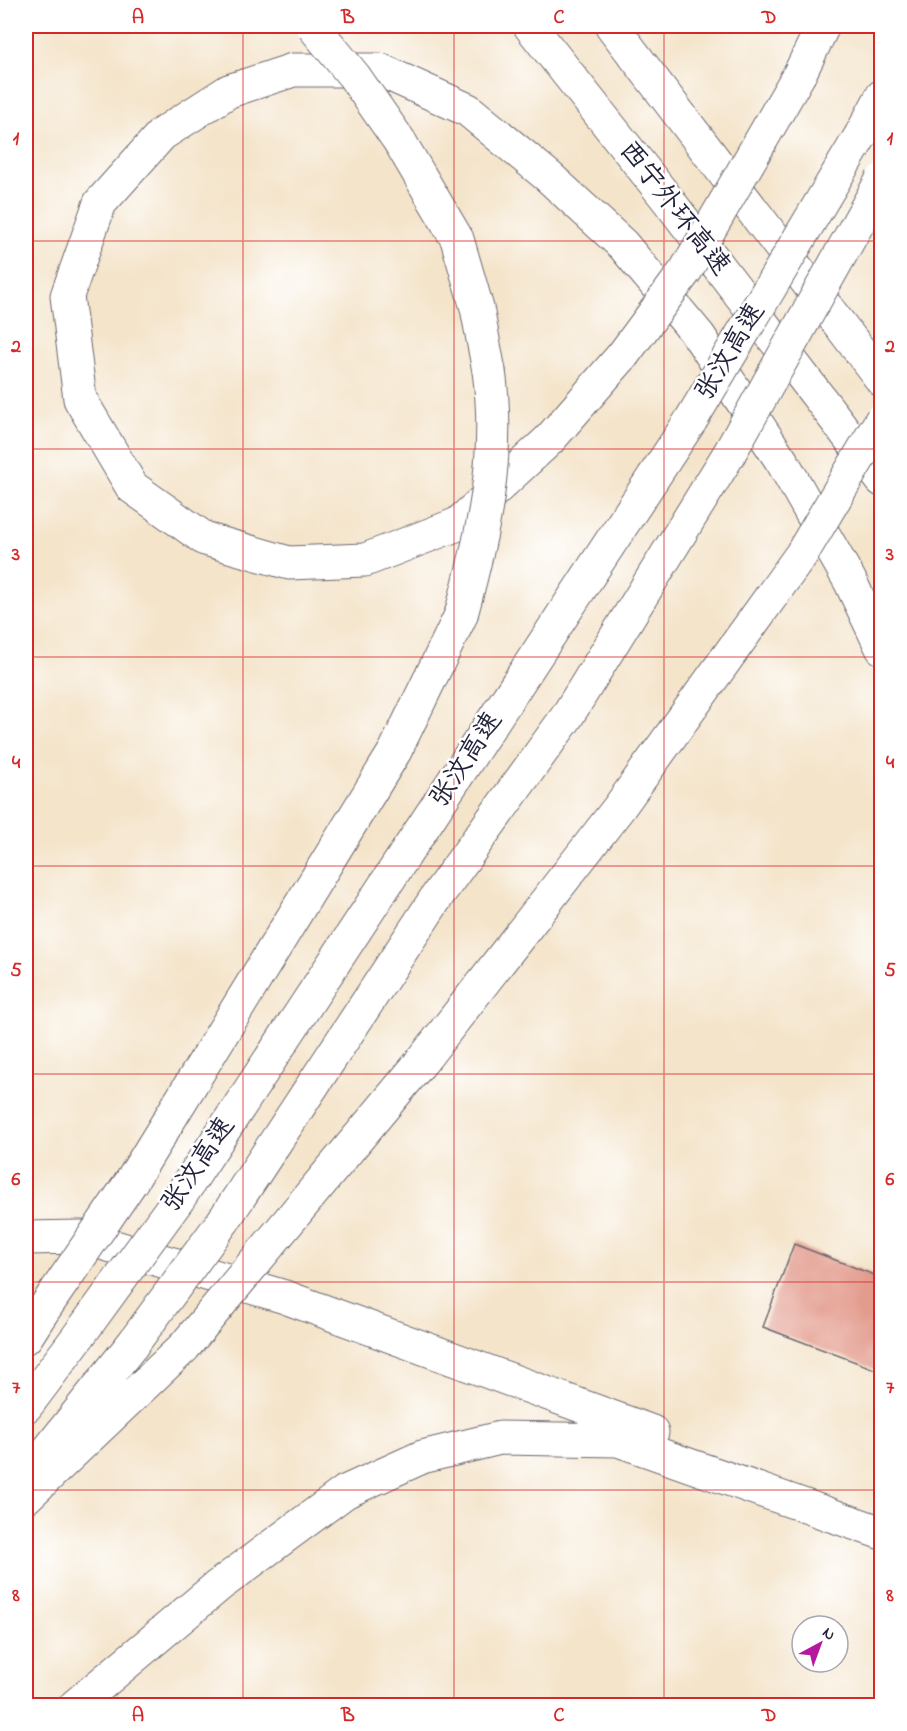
<svg xmlns="http://www.w3.org/2000/svg" width="907" height="1731" font-family="'Indie Flower','LXGW WenKai TC',sans-serif">
	<rect width="100%" height="100%" fill="#fff"/>
	<filter id="ink" filterUnits="userSpaceOnUse"><feTurbulence type="fractalNoise" baseFrequency=".0167" numOctaves="2"/><feDisplacementMap in="SourceGraphic" scale="12" xChannelSelector="R" yChannelSelector="G"/><feConvolveMatrix kernelMatrix="1 2 1 2 8 2 1 2 1" color-interpolation-filters="sRGB"/></filter>
	<filter id="wash" filterUnits="userSpaceOnUse"><feTurbulence type="fractalNoise" baseFrequency=".008" numOctaves="4" result="noise"/><feDisplacementMap in="SourceGraphic" scale="24" xChannelSelector="R" yChannelSelector="G"/><feGaussianBlur stdDeviation="1.35" result="paint"/><feColorMatrix in="noise" values="0 0 0 0 0 0 0 0 0 0 0 0 0 0 0 0 0 1.4 0 .05"/><feComposite in="paint" operator="in"/></filter>
	<g filter="url(#wash)">
		<rect width="100%" height="100%" fill="#f4e4ca"/>
		<g id="blocks">
			<!-- building -->
			<path fill="#e39b8d" d="M794 1244 882 1278V1372L763 1327Z"/>
		</g>
	</g>
	<g filter="url(#ink)">
		<use href="#blocks" fill-opacity="0" stroke="#6c666d" stroke-width="1.5"/>
		<g fill="none" stroke-linecap="round" stroke-linejoin="round">
			<defs>
				<path id="highway" d="M530 26 668 200 882 480
					M612 26 882 380
					M800 73 823 26
					M861 135 882 96
					M400 142 457 239 477 308 489 371
					M623 355 549 440 458 524 365 560 289 563 205 539 132 487 80 399 67 296 100 203 162 134 229 91 293 70H380L468 110 549 177 623 245 699 336 783 463 850 581 882 648
					M131 1182 395 751 461 615
					M179 1198 691 420
					M224 1220 440 892 566 718 729 454
					M26 1238 81 1237 285 1297 652 1432
					M26 1337 40 1315
					M26 1406 80 1334
					M43 1457 132 1345
					M26 1497 184 1347
					M75 1706 218 1586 345 1492 422 1457 500 1438 618 1440 882 1533"/>
			</defs>
			<!-- highway casing -->
			<use href="#highway" stroke="#6c666d" stroke-width="35"/>
			<!-- highway -->
			<use href="#highway" stroke="#fff" stroke-width="33"/>
			<defs>
				<path id="highway-bridge" d="M313 26 354 76 400 142
					M623 355 686 270 800 73
					M691 420 861 135
					M729 454 882 180
					M461 615C483 534 501 456 489 371
					M40 1315 131 1182
					M80 1334 179 1198
					M132 1345 224 1220
					M184 1347 422 1061 618 809 801 555 882 419"/>
			</defs>
			<!-- highway-bridge casing -->
			<use href="#highway-bridge" stroke="#6c666d" stroke-width="35" stroke-linecap="butt"/>
			<!-- highway-bridge -->
			<use href="#highway-bridge" stroke="#fff" stroke-width="33"/>
		</g>
	</g>
	<!-- grid -->
	<path fill="none" stroke="#d62828" stroke-width="1.5" stroke-opacity="0.55" d="M243 26V1706M454 26V1706M664 26V1706M26 241H882M26 449H882M26 657H882M26 866H882M26 1074H882M26 1282H882M26 1490H882"/>
	<g text-anchor="middle" dominant-baseline="central" stroke-width="5" stroke-linejoin="round" paint-order="stroke">
		<!-- street labels -->
		<g font-size="27" fill="#22223b" stroke="#fff">
			<text transform="translate(674 209) rotate(52)">西宁外环高速</text>
			<text transform="translate(731 352) rotate(-59)">张汶高速</text>
			<text transform="translate(467 760) rotate(-57)">张汶高速</text>
			<text transform="translate(199 1165) rotate(-56)">张汶高速</text>
		</g>
	</g>
	<!-- margin -->
	<rect width="907" height="1731" fill="none" stroke="#fff" stroke-width="66"/>
	<!-- north arrow -->
	<g transform="translate(820 1644) rotate(41)"><circle r="28" fill="#ffffff" stroke="#a7a7b1" stroke-width="1.5"/>
	<path d="M0-4.5L10 22L0 15L-10 22Z" fill="#b5179e"/>
	<text y="-9" font-size="16" font-weight="bold" text-anchor="middle" fill="#22223b">N</text>
	</g>
	<rect x="33" y="33" width="841" height="1665" fill="none" stroke="#d62828" stroke-width="2"/>
	<g font-size="20" text-anchor="middle" font-weight="bold" fill="#d62828">
		<text x="138" y="23">A</text>
		<text x="348" y="23">B</text>
		<text x="559" y="23">C</text>
		<text x="769" y="23">D</text>
		<text x="16" y="144">1</text>
		<text x="890" y="144">1</text>
		<text x="16" y="352">2</text>
		<text x="890" y="352">2</text>
		<text x="16" y="560">3</text>
		<text x="890" y="560">3</text>
		<text x="16" y="768">4</text>
		<text x="890" y="768">4</text>
		<text x="16" y="976">5</text>
		<text x="890" y="976">5</text>
		<text x="16" y="1185">6</text>
		<text x="890" y="1185">6</text>
		<text x="16" y="1393">7</text>
		<text x="890" y="1393">7</text>
		<text x="16" y="1601">8</text>
		<text x="890" y="1601">8</text>
		<text x="138" y="1721">A</text>
		<text x="348" y="1721">B</text>
		<text x="559" y="1721">C</text>
		<text x="769" y="1721">D</text>
	</g>
</svg>
